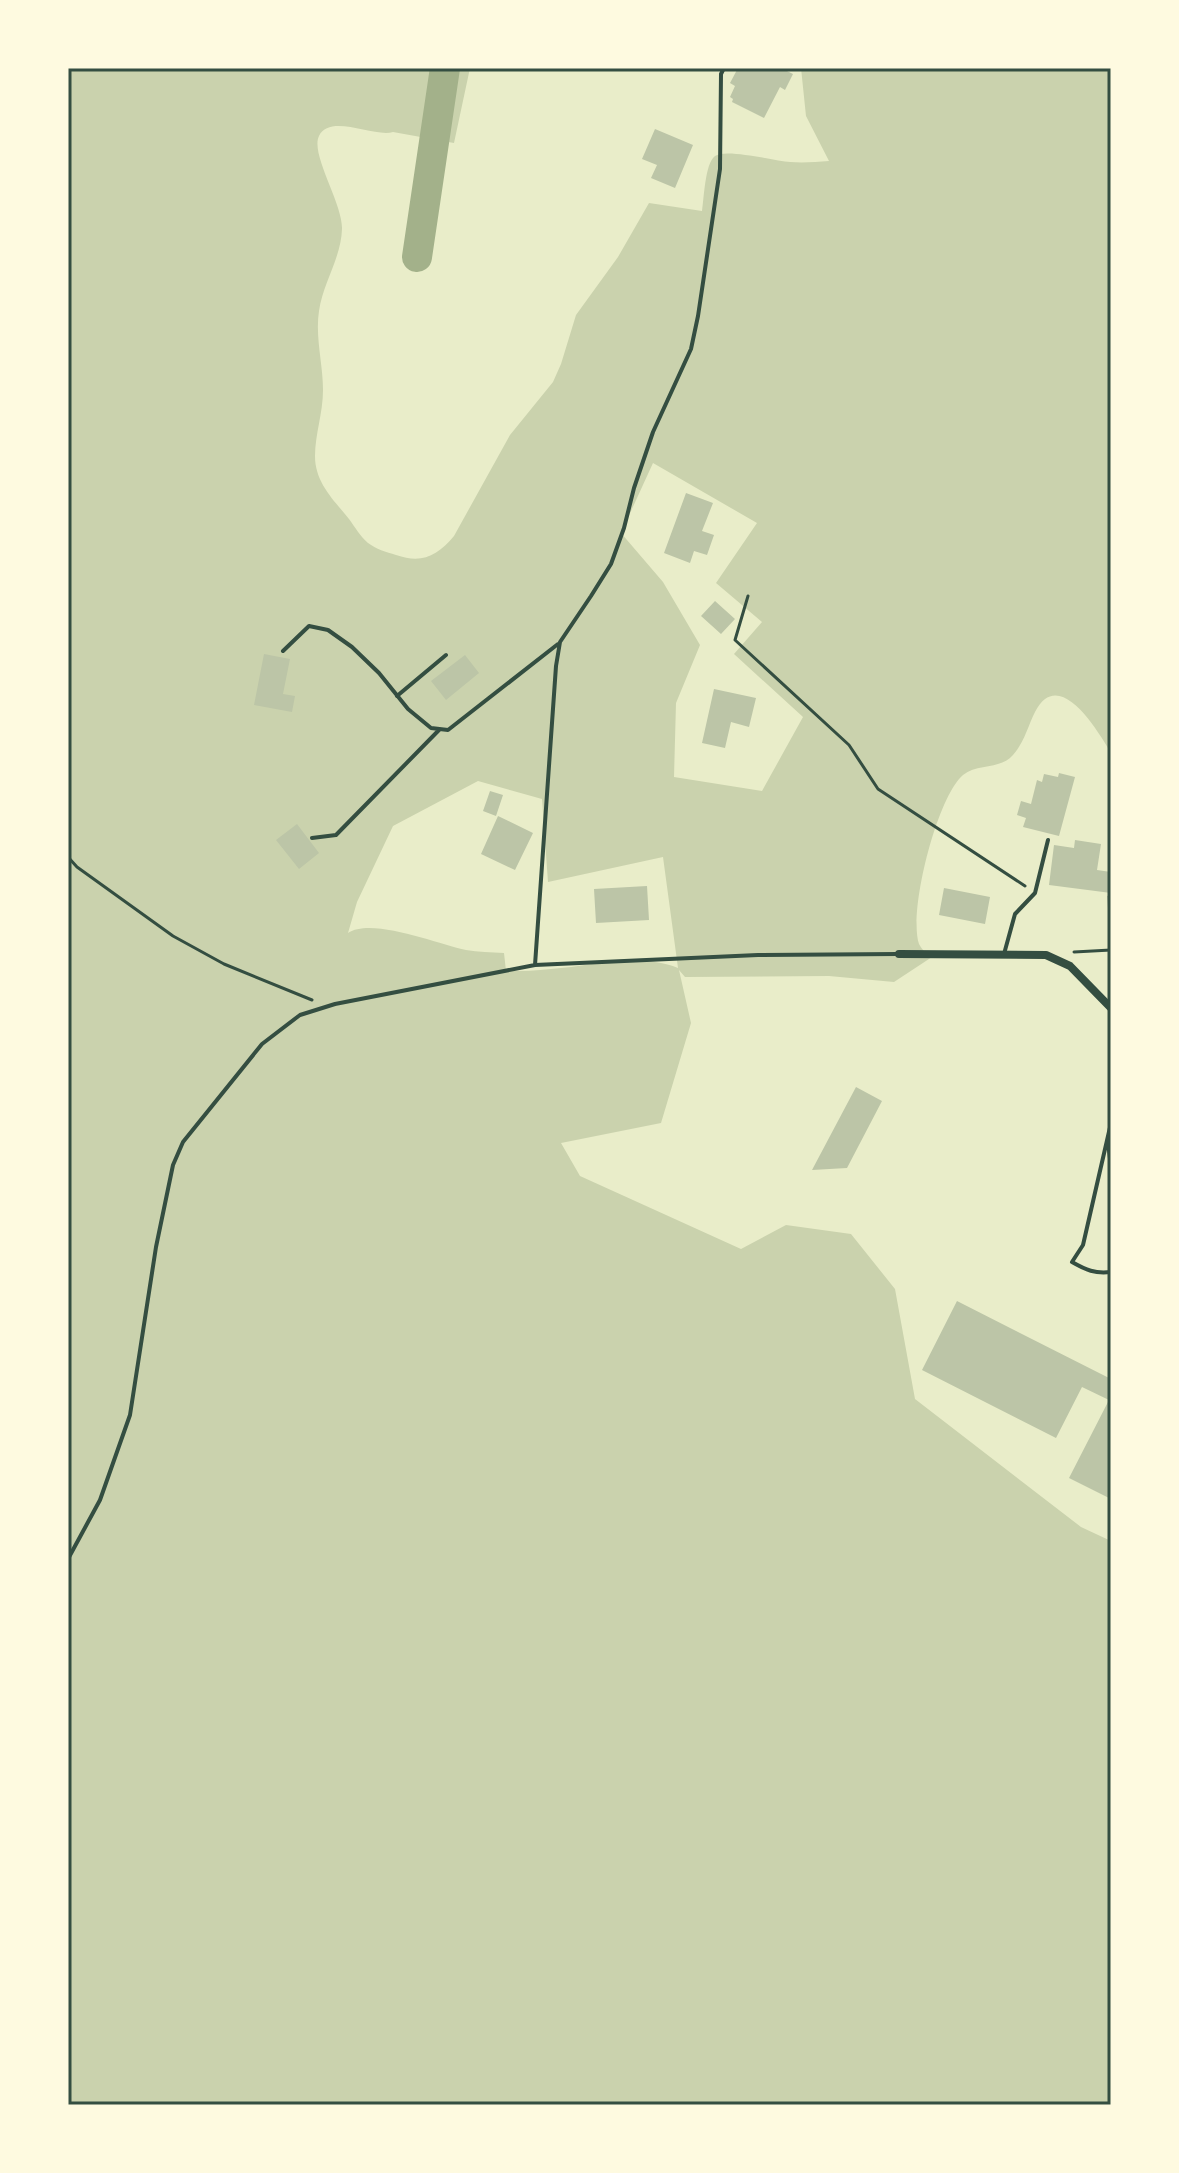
<svg xmlns="http://www.w3.org/2000/svg" width="1179" height="2173" font-family="'Sofia Sans Condensed',sans-serif">
	<rect width="100%" height="100%" fill="#e9edc9"/>
	<!-- green -->
	<path fill="#cad2ad" fill-rule="evenodd" d="M68 68H470L454 143 393 132C375 138 330 113 319 136 310 154 343 204 342 229 341 258 323 283 319 311 315 337 323 364 323 390 323 413 315 434 315 456 315 483 334 500 349 519 355 527 360 536 368 543 376 549 386 552 396 555 422 564 437 556 454 536L510 435 553 382 561 364 576 315 618 257 649 203 702 211C704 199 705 163 715 156 726 148 775 161 790 162 803 163 816 162 829 161L806 116 801 68H1111V753C1098 731 1059 665 1035 712 1028 726 1024 743 1013 755 1000 770 978 763 963 775 937 797 908 912 919 944 922 950 926 953 932 957L894 982 829 976 685 977 679 970 691 1023 661 1123 561 1143 580 1176 741 1249 786 1225 851 1234 895 1289 915 1399 1081 1527 1111 1541V2105H68ZM653 463 757 523 716 583 762 622 734 654 803 717 762 791 674 777 676 703 700 645 663 582 621 533ZM478 781 542 799 548 882 663 857 678 968C639 952 591 966 551 969 536 971 521 971 506 971L504 953C491 952 478 952 466 950 437 944 372 917 348 933L357 902 393 826Z"/>
	<g fill="none" stroke-linecap="round" stroke-linejoin="round">
		<!-- river -->
		<path stroke="#a3b18a" stroke-width="30" d="M417 257 445 68"/>
	</g>
	<!-- building -->
	<path fill="#bcc5a7" d="M738 68H781L793 74 785 90 780 87 764 118 732 102 733 99 730 97 735 86 730 83Z
		M655 129 693 145 675 188 651 178 657 165 642 159Z
		M686 493 713 503 702 531 714 535 707 555 694 551 690 563 664 553Z
		M715 601 735 619 721 634 701 616Z
		M264 654 290 659 283 694 295 696 292 712 254 705Z
		M465 655 479 673 446 700 431 681Z
		M714 689 756 698 749 727 731 722 725 748 702 743Z
		M1059 773 1075 777 1059 836 1023 827 1026 818 1017 815 1021 801 1031 804 1037 780 1042 782 1044 774 1058 777Z
		M490 791 503 795 496 816 483 811Z
		M498 816 533 833 515 870 481 854Z
		M297 824 319 853 299 869 276 840Z
		M1075 840 1101 844 1097 870 1111 872V893L1049 885 1054 845 1074 848Z
		M647 886 649 920 596 923 594 889Z
		M944 888 990 897 985 924 939 915Z
		M1111 895V920H1109L1107 896Z
		M856 1087 882 1101 847 1168 812 1170Z
		M957 1301 1111 1379V1499L1069 1478 1109 1400 1082 1387 1056 1438 922 1370Z"/>
	<g fill="none" stroke-linecap="round" stroke-linejoin="round">
		<!-- path -->
		<path stroke="#344e41" stroke-width="3" d="M748 596 735 640 849 745 878 789 1025 886
			M68 857 77 867 173 936 224 964 312 1000
			M1074 952 1111 950"/>
		<!-- service -->
		<path stroke="#344e41" stroke-width="4" d="M283 651 309 626 328 630 352 647 379 673 408 709 431 728 448 730 558 644
			M397 696 446 655
			M312 838 336 835 439 730
			M1004 954 1015 914 1035 893 1048 840
			M535 965 556 666 560 642 591 596 611 564 624 528 634 488 653 432 691 349 698 316 720 169 721 74 724 68
			M1111 1123 1083 1245 1072 1262C1086 1270 1095 1274 1111 1272
			M1108 1142 1111 1167
			M68 1559 100 1500 130 1415 156 1247 173 1165 183 1142 262 1044 300 1015 335 1004 535 965 758 955 898 954"/>
		<!-- minor -->
		<path stroke="#344e41" stroke-width="8" d="M899 954 1046 955 1070 966 1111 1008"/>
	</g>
	<!-- border -->
	<rect width="1179" height="2173" fill="none" stroke="#fefae0" stroke-width="140"/>
	<rect x="70" y="70" width="1039" height="2033" fill="none" stroke="#344e41" stroke-width="3"/>
</svg>
